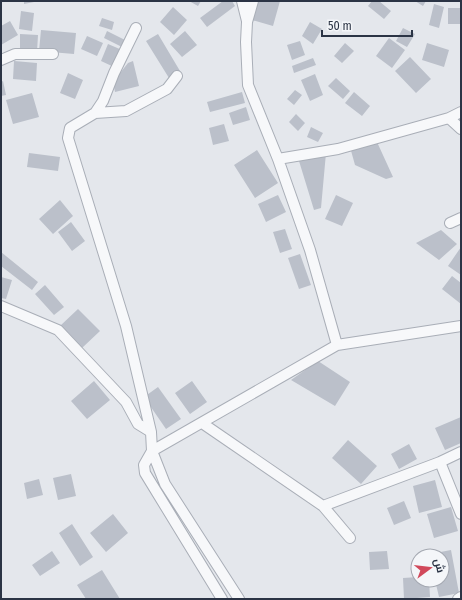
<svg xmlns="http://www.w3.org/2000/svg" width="462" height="600" font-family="'Fira Sans Condensed',Cairo,sans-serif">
	<rect width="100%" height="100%" fill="#e4e7ec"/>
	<!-- building -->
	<path fill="#bbc0ca" d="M24 1H34V2L24 4Z
		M189 1H201L198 6Z
		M223 1H232L235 6 207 27 200 18Z
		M257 1H280L273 26 252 20Z
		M372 1H379L391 11 384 19 368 6Z
		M415 1H426L423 6Z
		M434 4 444 7 439 28 429 25Z
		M173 7 187 20 174 35 160 22Z
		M448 8H461V24H448Z
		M21 11 34 13 32 31 19 29Z
		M102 18 114 22 112 30 99 26Z
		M10 21 18 35 1 45V26Z
		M310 22 322 29 313 44 302 36Z
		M403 28 415 34 407 47 396 41Z
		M41 30 76 33 74 54 39 51Z
		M107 31 125 40 122 47 104 38Z
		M185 31 197 45 182 57 170 44Z
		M20 34 38 35 37 52 20 51Z
		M158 34 180 71 169 78 146 41Z
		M87 36 103 43 97 56 81 49Z
		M389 38 405 50 392 68 376 56Z
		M300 41 305 55 292 60 287 45Z
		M345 43 354 51 342 63 334 56Z
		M427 43 449 50 444 67 422 60Z
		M108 44 122 50 114 67 101 61Z
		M410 57 431 79 416 93 395 71Z
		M313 58 316 65 294 73 292 66Z
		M14 61 37 63 36 81 13 79Z
		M133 61 139 86 115 92 113 82 128 63Z
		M68 73 83 80 75 99 60 93Z
		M315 74 323 95 310 101 301 80Z
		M336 78 350 91 343 99 328 86Z
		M3 81 6 95 1 96V82Z
		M295 90 302 95 294 105 287 99Z
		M242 92 245 103 210 112 207 102Z
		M354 92 370 106 362 116 345 103Z
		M32 93 39 117 13 124 6 100Z
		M246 107 250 120 233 125 229 113Z
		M296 114 305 123 298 131 289 122Z
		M224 124 229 141 213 145 209 128Z
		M311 127 323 133 318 142 307 137Z
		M377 142 393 177 386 179 355 165 350 147Z
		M257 150 278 183 255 198 234 165Z
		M29 153 60 157 58 171 27 167Z
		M326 153 321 208 314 210 299 161Z
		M278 195 286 212 266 222 258 204Z
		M336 195 353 203 342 226 325 219Z
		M60 200 73 216 53 234 39 219Z
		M71 222 85 241 72 251 58 232Z
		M285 229 292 249 280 253 273 232Z
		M441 230 457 244 439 260 416 243Z
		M461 247V275L448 266Z
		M1 252 38 282 32 290 1 266Z
		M300 254 311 285 299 289 288 258Z
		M452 276 461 283V304L442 289Z
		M1 277 12 280 6 299 1 298Z
		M45 285 64 307 54 315 35 294Z
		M78 309 100 331 82 348 60 326Z
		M318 361 350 382 335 406 291 380Z
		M94 381 110 400 87 419 71 401Z
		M192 381 207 402 190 414 175 393Z
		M158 387 181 419 166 429 144 397Z
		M461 417V443L445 450 435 428Z
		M348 440 377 466 361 484 332 458Z
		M409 444 417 459 399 469 391 454Z
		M71 474 76 496 58 500 53 478Z
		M39 479 43 495 27 499 24 483Z
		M435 480 442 507 419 513 413 486Z
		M404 501 411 518 394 525 387 508Z
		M451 507 458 531 434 538 427 514Z
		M113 514 128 533 106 552 90 533Z
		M72 524 93 557 80 566 59 533Z
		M451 550 459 593 439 597 435 580H442V556H430V554Z
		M52 551 60 563 40 576 32 565Z
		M387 551 389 569 370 570 369 552Z
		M102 570 120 599H86L77 585Z
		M418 577V580H429L430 597 404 599 403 578Z"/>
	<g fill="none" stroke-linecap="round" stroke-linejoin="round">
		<defs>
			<path id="minor" d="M242 1 247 21
				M253 1 247 22 246 42 248 85 278 159 310 250 337 345
				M1 60 15 54H53
				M177 76 167 89 126 111 95 113 70 128 68 138 126 326 151 432 152 451 165 484 239 599
				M95 113 103 101 114 73 136 28
				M449 118 461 129
				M278 159 338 149 449 118 461 112
				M450 223 461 218
				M1 306 58 330 126 402 138 424 151 432
				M202 423 323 506 350 538
				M440 462 461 514
				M323 506 440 462 461 452
				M222 599 145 473 144 465 152 451 337 345 461 326
				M458 599 461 597"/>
		</defs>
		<!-- minor casing -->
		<use href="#minor" stroke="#a9aeb7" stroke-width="12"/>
		<!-- minor -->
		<use href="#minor" stroke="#f7f8fa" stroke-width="10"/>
	</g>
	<!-- border -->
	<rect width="462" height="600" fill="none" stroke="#2b3445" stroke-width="4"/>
	<!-- north arrow -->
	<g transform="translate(430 568) rotate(75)"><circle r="19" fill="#f4f6f9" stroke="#a4a8b1"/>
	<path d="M0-3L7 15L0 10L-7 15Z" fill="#d1495b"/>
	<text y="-6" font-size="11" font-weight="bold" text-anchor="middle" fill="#2b3445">ش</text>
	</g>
	<!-- scale -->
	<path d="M322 30v6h90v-6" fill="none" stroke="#2b3445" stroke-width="2"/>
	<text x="328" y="30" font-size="12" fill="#2b3445" stroke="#f4f6f9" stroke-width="3" paint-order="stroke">50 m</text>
</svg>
